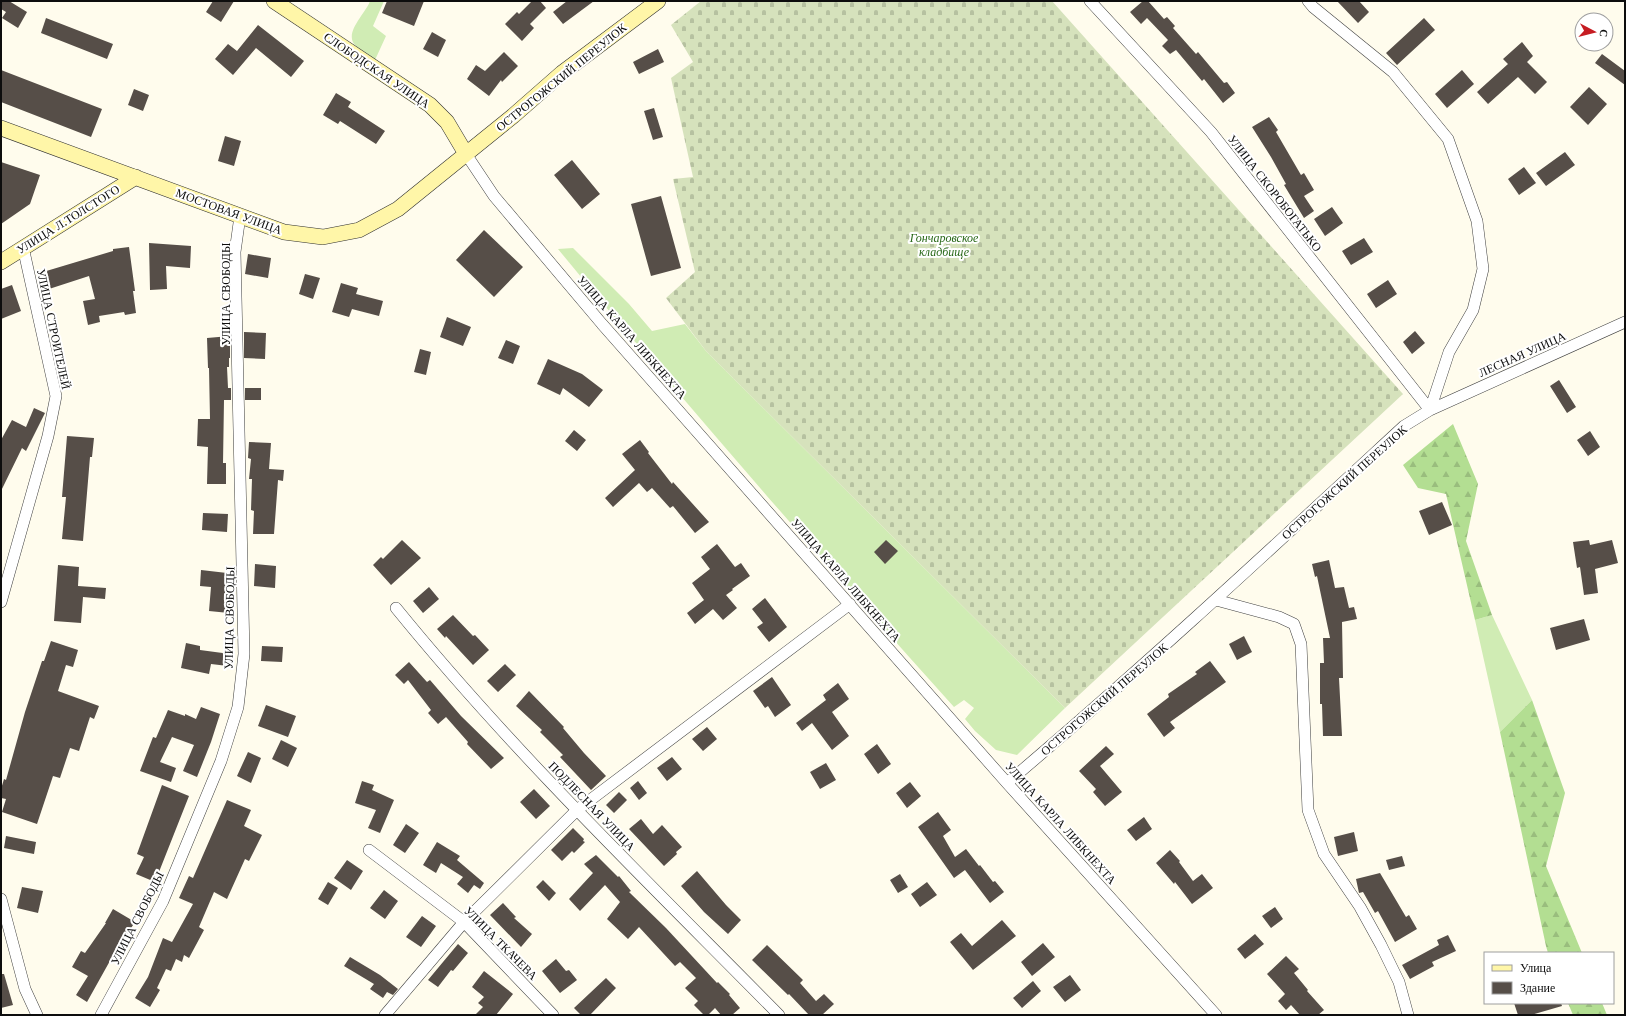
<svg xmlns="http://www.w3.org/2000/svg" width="1626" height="1016" font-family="'Libre Baskerville',serif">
	<defs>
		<pattern id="forest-firs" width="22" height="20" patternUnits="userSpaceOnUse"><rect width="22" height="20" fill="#b3de92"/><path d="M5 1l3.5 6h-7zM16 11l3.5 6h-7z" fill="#99bd7d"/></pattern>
		<pattern id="cemetery-stones" width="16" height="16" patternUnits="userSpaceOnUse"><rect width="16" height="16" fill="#d6e2bc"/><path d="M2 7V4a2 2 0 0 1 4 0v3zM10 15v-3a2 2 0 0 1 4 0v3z" fill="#b6c1a0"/></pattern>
	</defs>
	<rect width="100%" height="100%" fill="#fffced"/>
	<!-- grass -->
	<path fill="#d0ecb4" d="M370 1H384L373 26 386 36 375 60C369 55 359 50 354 44 345 31 366 13 370 1Z
		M573 248 629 304 652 331 685 324 706 351 1065 708 1017 755 996 750 975 731 965 719 974 708 964 700 954 707C819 557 686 405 558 249Z
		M1492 615 1532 700 1500 732 1475 620Z"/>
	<!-- forest -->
	<path fill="url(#forest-firs)" d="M1453 424 1478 484 1466 541 1492 615 1475 620 1446 494 1418 488 1403 465Z
		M1532 700 1565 793 1546 866 1582 953H1548L1546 946 1500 732Z
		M1568 1003H1602L1607 1015H1573Z"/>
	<!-- cemetery -->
	<path fill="url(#cemetery-stones)" d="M701 1H1052L1403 394 1065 708 706 351 666 298 695 272 673 179 693 177 671 78 693 62 671 25Z"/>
	<!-- building -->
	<path fill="#564e48" d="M1 1H9L27 12 18 28 2 18 6 12 1 9Z
		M213 1H234L221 22 206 12Z
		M387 1H424L414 26 382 13Z
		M532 1H540L546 8 530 24 534 28 522 41 505 24 517 12 519 14Z
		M567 1H594L563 24 553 12Z
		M1143 1H1148L1164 19 1167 17 1175 26 1173 28 1196 54 1198 52 1224 83 1227 82 1235 93 1223 103 1204 79 1202 81 1176 50 1170 54 1162 46 1168 40 1147 18 1141 24 1130 12Z
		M1337 1H1359L1369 12 1358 23Z
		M46 18 113 44 107 59 41 33Z
		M1424 18 1435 30 1397 65 1386 53Z
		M258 25 304 61 291 77 256 48 233 75 215 59 228 44 237 51Z
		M432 32 446 40 438 57 423 49Z
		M1522 42 1533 56 1527 62 1547 82 1535 94 1518 77 1488 104 1477 92 1508 64 1503 59Z
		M658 49 664 62 639 74 633 62Z
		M504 52 518 66 502 82 501 80 489 96 467 79 476 65 485 71Z
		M1602 54 1625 71V85L1595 63Z
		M1 70 102 109 91 137 1 102Z
		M1462 70 1474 84 1447 108 1435 94Z
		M1589 87 1607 104 1588 125 1570 107Z
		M134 89 149 95 143 111 128 105Z
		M336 93 351 102 348 107 385 131 376 144 340 121 338 124 323 115Z
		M654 108 663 137 653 140 644 111Z
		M1269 117 1278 130 1276 132 1301 175 1304 173 1314 190 1304 196 1314 211 1304 218 1284 185 1286 184 1271 157 1252 127Z
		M225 136 241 141 234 166 218 161Z
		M1565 152 1575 165 1546 186 1536 173Z
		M572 160 600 194 582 209 554 175Z
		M1 162 40 175 30 204 1 224Z
		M1524 167 1536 183 1519 195 1508 179Z
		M661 196 681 268 651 276 631 204Z
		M1332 207 1343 223 1325 236 1314 219Z
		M484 230 523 267 494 297 456 260Z
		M1364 238 1373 252 1351 265 1342 251Z
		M149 243 191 246 190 268 166 266 167 289 150 290Z
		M129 247 135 291H133L136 313 125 315 124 312 99 316 100 322 88 325 83 301 95 299 89 276 49 289 43 272 113 251V249Z
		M248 254 271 258 268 278 245 274Z
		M305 274 320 278 313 299 299 294Z
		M1388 280 1397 294 1376 308 1367 294Z
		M341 283 358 288 356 294 383 301 379 316 352 309 349 317 332 312Z
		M12 285 21 311 1 319V289Z
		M447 317 471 327 463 346 440 337Z
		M1415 331 1425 343 1412 354 1403 342Z
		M244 332 266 333 265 359 244 358Z
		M230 336V358H229V367H227L228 388H231V400H224L223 463H226V484H207L208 447 197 446 198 419H210L209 368H208L207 338Z
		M506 340 520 346 513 364 498 358Z
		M420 349 431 352 426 375 414 372Z
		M548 359 582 374 603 390 589 407 563 388 560 395 537 384Z
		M1559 380 1576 407 1567 413 1550 386Z
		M245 388H261V400H245Z
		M34 408 45 413 26 451 22 448 1 491V440L12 420 26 427Z
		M574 430 586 440 577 451 565 441Z
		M1590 431 1600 447 1588 456 1577 440Z
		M67 436 94 438 92 457H90L83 541 62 539 66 497H62Z
		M640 440 649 452 648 453 672 484 673 482 709 522 695 533 673 506 670 508 652 488 647 492 639 483 613 507 605 498 635 470 622 454Z
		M249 442 271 443 269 469 284 470 283 481 278 480 274 534H253L254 511 251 510 252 479H249L251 459 248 458Z
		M1442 502 1452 525 1429 535 1419 511Z
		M203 513 228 514 227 532 202 530Z
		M402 540 421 558 391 585 373 565 381 557 383 559Z
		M886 540 898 551 885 564 874 552Z
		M1589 540 1590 545 1612 540 1618 563 1595 569 1598 593 1584 595 1580 567 1577 568 1573 542Z
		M717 544 735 567 741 563 750 576 732 589 733 590 726 595 737 608 723 620 713 609 695 624 687 613 704 600 692 583 710 569 701 557Z
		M1329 560 1335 588 1344 587 1349 608 1354 607 1357 619 1342 622 1343 678H1339L1342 736H1323L1322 704H1320V663H1324L1323 638H1330L1317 576 1315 577 1312 564Z
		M255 564 276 566 275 588 254 586Z
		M58 565 79 567 78 586 106 588 105 599 83 597 81 623 54 621Z
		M201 570 227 573 224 602H230L229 613 209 611 211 587 200 586Z
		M429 587 439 599 423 613 413 601Z
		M765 598 787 627 769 642 757 627 763 623 752 609Z
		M453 615 473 636 475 635 489 650 473 665 446 636 445 638 437 629Z
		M1584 619 1590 640 1556 650 1550 628Z
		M1244 636 1252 652 1237 660 1229 644Z
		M51 641 78 650 73 667 66 665 58 691 99 706 94 719 90 717 79 751 70 748 60 778 53 776 37 824 2 812 6 799 1 798V789L4 779 6 780 25 712 42 661H44Z
		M186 643 200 646V650L230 654 228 666 211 664 209 674 181 668Z
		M262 646 283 647 282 662 261 661Z
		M1210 661 1226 682 1170 722 1175 728 1164 737 1147 714 1169 697 1168 694 1197 674 1195 672Z
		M409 662 427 682 430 680 461 716 504 758 491 769 467 744 468 742 446 717 438 724 428 713 431 710 408 680 404 684 395 675Z
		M505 664 516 675 498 692 487 681Z
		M772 677 791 705 775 717 768 706 765 708 753 691Z
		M838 683 849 699 832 712 849 736 832 750 812 723 802 731 796 723 826 700 823 695Z
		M529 691 564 727 563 728 584 753 606 776 591 790 560 757 563 755 540 732 542 730 516 706Z
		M266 705 296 716 288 737 258 726Z
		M201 707 220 714 211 742 197 777 183 771 194 745 172 737 160 762 176 768 171 782 140 771 153 737 156 738 168 710 185 716V714L196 719Z
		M707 727 717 739 703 751 692 739Z
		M281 740 297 748 288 767 272 759Z
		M877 744 891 764 878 774 864 754Z
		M1106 746 1114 754 1100 766 1122 792 1105 806 1093 792 1096 789 1079 771Z
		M248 752 261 758 251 783 237 776Z
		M672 757 682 769 667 781 657 768Z
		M826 763 836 780 820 789 810 772Z
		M362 781 374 785 372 790 394 800 380 833 368 828 376 810 355 803Z
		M638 781 647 793 639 800 630 788Z
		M910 782 921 796 907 808 896 793Z
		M162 785 189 796 155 882 136 874 144 857 137 854Z
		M534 789 550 806 536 819 520 802Z
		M619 792 627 800 614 813 606 805Z
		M227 800 251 810 244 826 262 835 249 861 245 859 227 899 214 892 199 927 204 930 189 958 184 955 182 962 176 959 171 971 166 969 157 988 160 990 150 1007 135 998 148 977 163 938 172 942 193 904 179 898 189 876 193 878Z
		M938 812 951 830 943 836 955 857 966 849 979 866 980 865 993 882 995 881 1004 892 990 903 965 870 954 878 918 827Z
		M1144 817 1152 829 1136 841 1127 830Z
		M641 819 653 834 662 825 682 847 676 852 677 854 664 866 629 829Z
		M406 824 419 833 405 853 393 845Z
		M573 828 584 839 583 841 585 842 574 853 572 851 562 861 551 850Z
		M1354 832 1358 851 1338 856 1334 837Z
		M6 836 36 842 34 854 4 848Z
		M437 842 460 856 457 860 484 883 480 889 474 885 468 893 457 884 463 877 441 863 436 873 423 865Z
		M1170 850 1180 861 1179 862 1193 881 1202 874 1213 888 1192 904 1175 882 1174 884 1156 863Z
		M596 855 618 877 619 876 631 891 629 892 666 928 717 983 718 982 730 994 729 995 740 1008 732 1015H721L715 1008 708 1015H704L694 1005 698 1001 685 988 696 978 680 962 675 966 639 927 628 939 607 919 620 902 605 885 580 911 569 899 593 873 584 864Z
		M1402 856 1405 866 1389 870 1386 860Z
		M347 860 363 871 351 890 334 878Z
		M697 871 726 905 741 920 728 934 704 912 681 886Z
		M1380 873 1406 917 1409 915 1417 929 1395 942 1378 911 1375 913 1363 892 1359 893 1356 879Z
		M900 874 908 887 898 893 890 880Z
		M543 880 556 893 549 901 536 887Z
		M328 882 338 888 328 905 318 899Z
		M927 882 937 895 920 907 911 894Z
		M22 887 43 891 38 913 17 908Z
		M384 890 398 901 385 919 370 908Z
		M503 903 516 917 514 918 532 934 521 947 490 915Z
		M1275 907 1283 919 1271 928 1262 916Z
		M113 909 135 922 111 959 87 1002 76 995 88 976 72 967 81 951 85 953 106 923H105Z
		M422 916 436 926 421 947 406 937Z
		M1002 920 1016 936 973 970 950 942 961 933 972 946Z
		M1255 934 1264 944 1245 959 1237 949Z
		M1448 935 1456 951 1432 962 1434 966 1410 979 1402 965 1439 945 1437 940Z
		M1043 943 1055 957 1032 976 1021 962Z
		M458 944 468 953 453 971 451 970 438 987 428 980Z
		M767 945 803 980 800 983 816 1001 824 994 834 1004 822 1015H809L789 994 788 995 752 960Z
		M1286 956 1299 969 1294 973 1308 990 1307 991 1324 1010 1318 1015H1300L1291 1005 1286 1010 1278 1001 1285 994 1267 974Z
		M350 957 380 975 398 989 393 995 387 992 383 998 370 989 374 984 344 966Z
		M556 959 566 971 569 970 577 980 560 993 542 971Z
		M484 971 513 994 496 1015H475L483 1007 478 1003 484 997 472 987Z
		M1 974H4L13 1005 1 1008Z
		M1070 975 1081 990 1065 1002 1053 987Z
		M606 978 616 988 590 1015H581L574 1008Z
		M1033 981 1041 991 1022 1008 1013 998Z
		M1514 1003H1561L1562 1006 1531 1015H1518Z"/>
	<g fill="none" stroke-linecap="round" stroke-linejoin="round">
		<defs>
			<path id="street" d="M1090 1 1211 132 1430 410 1625 322
				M466 154 494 196 602 324 1007 783 1216 1015
				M1216 600 1279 617 1294 624 1301 644 1308 810 1324 854 1360 907 1381 945 1399 982 1408 1015
				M1 602 48 436 56 396 23 247
				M396 608C513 752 648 882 779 1015
				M1007 783C1143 668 1273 547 1404 426L1430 410 1449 352 1473 310 1483 269 1477 221 1448 139 1393 72 1313 7 1308 1
				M369 850 464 922 553 1015
				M1 899 25 989 37 1015
				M101 1015 163 901 221 761 238 707 244 654 235 252 240 216
				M385 1015 464 922 577 810 850 604"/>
			<path id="secondary" d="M274 1 430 105 447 122 466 154
				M1 128 284 232 323 237 359 230 398 209 513 116 562 73 658 1
				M1 262 136 177"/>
		</defs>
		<!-- street casing -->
		<use href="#street" stroke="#404040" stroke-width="12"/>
		<!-- secondary casing -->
		<use href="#secondary" stroke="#2f2f2f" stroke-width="16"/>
		<!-- street -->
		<use href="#street" stroke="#fff" stroke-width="11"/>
		<!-- secondary -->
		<use href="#secondary" stroke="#fff6a8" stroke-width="15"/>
	</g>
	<g text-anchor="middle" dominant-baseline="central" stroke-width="4" stroke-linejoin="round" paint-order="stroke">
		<!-- street labels -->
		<g font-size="12" fill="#0d0d0d" stroke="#fff">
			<text transform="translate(377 70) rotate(34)">СЛОБОДСКАЯ УЛИЦА</text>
			<text transform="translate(561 77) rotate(-39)">ОСТРОГОЖСКИЙ ПЕРЕУЛОК</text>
			<text transform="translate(1275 193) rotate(52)">УЛИЦА СКОРОБОГАТЬКО</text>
			<text transform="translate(229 211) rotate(20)">МОСТОВАЯ УЛИЦА</text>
			<text transform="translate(68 219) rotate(-32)">УЛИЦА Л.ТОЛСТОГО</text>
			<text transform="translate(225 294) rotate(-90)">УЛИЦА СВОБОДЫ</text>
			<text transform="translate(54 329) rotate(78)">УЛИЦА СТРОИТЕЛЕЙ</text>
			<text transform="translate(632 337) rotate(49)">УЛИЦА КАРЛА ЛИБКНЕХТА</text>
			<text transform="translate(1522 354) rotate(-24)">ЛЕСНАЯ УЛИЦА</text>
			<text transform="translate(1344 482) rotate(-42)">ОСТРОГОЖСКИЙ ПЕРЕУЛОК</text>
			<text transform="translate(846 580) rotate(49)">УЛИЦА КАРЛА ЛИБКНЕХТА</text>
			<text transform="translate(229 618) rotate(-89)">УЛИЦА СВОБОДЫ</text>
			<text transform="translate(1104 699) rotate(-41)">ОСТРОГОЖСКИЙ ПЕРЕУЛОК</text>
			<text transform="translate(592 806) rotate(46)">ПОДЛЕСНАЯ УЛИЦА</text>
			<text transform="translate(1061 823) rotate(48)">УЛИЦА КАРЛА ЛИБКНЕХТА</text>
			<text transform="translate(137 918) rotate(-63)">УЛИЦА СВОБОДЫ</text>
			<text transform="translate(501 943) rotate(45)">УЛИЦА ТКАЧЕВА</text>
		</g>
		<!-- park labels -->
		<g font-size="12" font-style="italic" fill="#296919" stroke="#fff">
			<text x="944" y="237">Гончаровское<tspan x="944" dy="14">кладбище</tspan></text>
		</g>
	</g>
	<!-- border -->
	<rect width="1626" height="1016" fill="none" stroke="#0d0d0d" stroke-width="4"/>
	<!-- legend -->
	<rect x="1484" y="952" width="130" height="52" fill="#ffffff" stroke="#9e9e9e"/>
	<rect x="1492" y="965" width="20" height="6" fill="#fff6a8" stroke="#9e9e9e"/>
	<text x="1520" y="972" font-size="12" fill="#0d0d0d">Улица</text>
	<rect x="1492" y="982" width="20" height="12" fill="#564e48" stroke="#9e9e9e"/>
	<text x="1520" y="992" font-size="12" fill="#0d0d0d">Здание</text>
	<!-- north arrow -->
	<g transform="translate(1594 32) rotate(97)"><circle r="19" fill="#ffffff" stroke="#9e9e9e"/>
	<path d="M0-3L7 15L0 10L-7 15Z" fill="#c61c22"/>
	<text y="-6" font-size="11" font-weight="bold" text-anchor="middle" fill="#0d0d0d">С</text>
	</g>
</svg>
